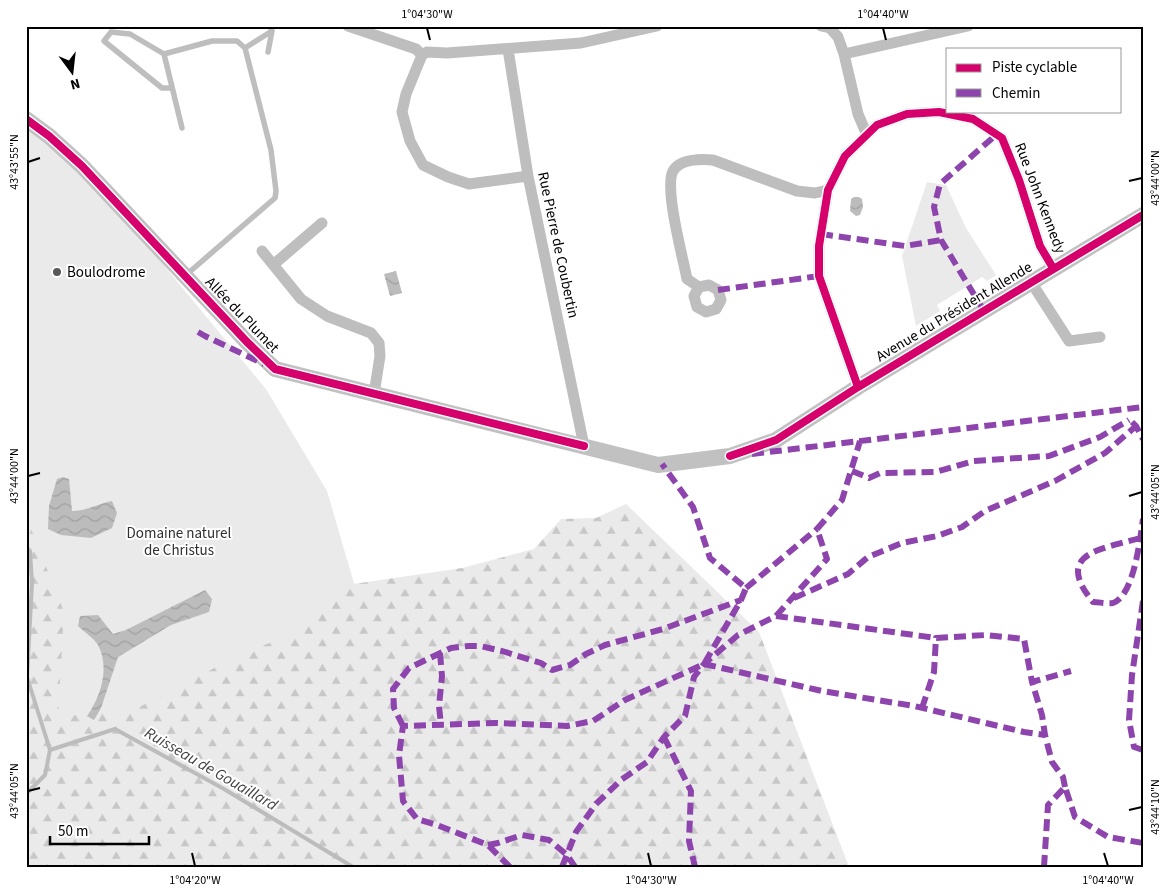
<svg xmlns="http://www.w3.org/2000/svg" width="1169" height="893" font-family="'Source Sans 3',sans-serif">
	<defs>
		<pattern id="forest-firs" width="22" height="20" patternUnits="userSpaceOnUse" patternTransform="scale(1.25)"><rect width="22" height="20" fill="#eaeaea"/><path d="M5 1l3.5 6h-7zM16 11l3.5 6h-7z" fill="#c7c7c7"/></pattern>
		<pattern id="water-waves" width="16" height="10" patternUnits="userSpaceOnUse" patternTransform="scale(1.25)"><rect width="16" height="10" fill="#bcbcbc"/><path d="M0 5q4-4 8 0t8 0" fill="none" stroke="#a0a0a0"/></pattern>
	</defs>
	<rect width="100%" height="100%" fill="#fff"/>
	<!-- green -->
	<path fill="#eaeaea" d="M26 121 82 166 266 389 327 491 365 621 279 672 26 749Z
		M927 182 946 185 966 228 996 275 987 281 982 277 937 305 940 311 916 326 902 256Z"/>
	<!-- forest -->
	<path fill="url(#forest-firs)" d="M626 504 759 632 849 867H26V516L64 612 58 716 128 713 241 654 301 631 340 586 462 568 534 549 561 519 596 518Z"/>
	<!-- water -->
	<path fill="url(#water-waves)" d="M854 197H859L862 199 863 207 860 215 856 216 850 211 851 199Z
		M396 271 402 293 390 296 384 274Z
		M63 477 69 479 72 511C86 511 98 504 112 501L117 513 112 528 91 538 61 535 48 529 49 506 57 479Z
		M205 590 212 599 209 612 171 625 118 657 101 708 94 720 87 716C101 696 110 668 98 645 94 638 84 632 78 626L80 616 98 615 113 634 126 630Z"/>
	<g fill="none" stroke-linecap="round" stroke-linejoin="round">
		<!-- stream -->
		<path stroke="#bcbcbc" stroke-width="4" d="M26 547 30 551 32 583 27 677 50 750 45 775 26 794
			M50 750 115 729 224 789 353 867"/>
		<!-- lane -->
		<path stroke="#bebebe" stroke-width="5.5" d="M245 48 272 31
			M268 52 272 31 270 26
			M164 54 182 128
			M172 88H162L104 41 111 32 130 34 164 54 212 41H237L245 48 271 150 276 191 275 198 186 275"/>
		<!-- street -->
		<path stroke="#bebebe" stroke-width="11" d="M348 26 416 49 422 55 427 52 447 53 581 43 657 26
			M821 26 830 28 838 37 844 54 858 114 867 135
			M508 49 528 176 584 446
			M844 54 968 26
			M422 55 406 94 402 112 410 141 423 165 448 177 469 184 528 176
			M262 251 301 299 327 316 371 333 379 343 380 356 374 394
			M273 265 322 223
			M1031 282 1069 341 1100 337
			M699 287 694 296 697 307 706 312 716 309 721 300 718 290 709 285 699 287 687 279C683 258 664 188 673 171 680 159 701 159 713 160L797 191 815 193 828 190
			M858 387 819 276V246L828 190 845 156 877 125 907 114 939 112 973 119 1002 138 1019 180 1040 246 1053 268"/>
		<!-- secondary -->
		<path stroke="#c1c1c1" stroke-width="16" d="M26 119 49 136 82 166 247 342 275 369 658 465 730 456 776 440 858 387 1143 215"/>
		<!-- quiet -->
		<path stroke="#8e44ad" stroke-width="6" stroke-dasharray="12 6" stroke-linecap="butt" d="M821 234 905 246 941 240
			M718 290 819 276
			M984 311 941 240 934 207 940 184 997 134
			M198 332 205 336 264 364
			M1132 422 1136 426 1143 439
			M752 454 1143 407
			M852 471 869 478 880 473 935 472 974 461 1049 456 1100 437 1129 420
			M1140 538C1104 549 1052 552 1093 602 1099 602 1107 604 1113 603 1134 596 1140 539 1143 519
			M746 588 817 529
			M794 598 848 574 868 557 902 543 937 536 962 527 985 511 1055 481 1105 453 1136 426
			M1143 601 1132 675 1129 720 1134 747 1143 750
			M776 616 936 638
			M440 653 442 676 439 706 441 725
			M704 664 822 691 914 706 1024 732 1045 735
			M922 708 934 672 936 638 986 635 1024 639 1032 682
			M403 726 394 708 393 689 409 668 451 648 468 646H480L502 651 541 663 552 670 570 665 586 654 605 645 663 629 741 600
			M664 737 691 791 689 841 695 867
			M1065 787 1063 777 1052 762 1045 735 1042 715 1032 682 1071 671
			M488 845 498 843 522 835 549 840 567 855 575 867
			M510 867 488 845 437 825 417 819 403 801 399 755 403 726 496 723 567 726 593 721 625 700 704 664 741 600 746 588 710 558 693 507 662 464
			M562 867 576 832 596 804 621 780 647 762 664 737 685 716 694 677 704 664 738 635 776 616 827 559 817 529 842 500 860 441
			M1044 867 1048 805 1065 787 1075 817 1108 837 1143 843"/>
		<defs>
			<path id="cycleway" d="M26 119 49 136 82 166 247 342 275 369 584 446
				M858 387 819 276V246L828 190 845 156 877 125 907 114 939 112 973 119 1002 138 1019 180 1040 246 1053 268
				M730 456 776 440 858 387 1143 215"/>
		</defs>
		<!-- cycleway casing -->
		<use href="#cycleway" stroke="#fff" stroke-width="11"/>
		<!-- cycleway -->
		<use href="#cycleway" stroke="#d6006c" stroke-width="8"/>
	</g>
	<!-- ticks -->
	<path fill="none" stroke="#000" stroke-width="2" d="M427 28 430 40M883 28 886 40M28 162 40 158M1129 181 1142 178M28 476 40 473M1129 496 1142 492M28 791 40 788M1129 810 1142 807M192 853 195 866M648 853 651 866M1104 853 1108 866"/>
	<!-- markers -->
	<circle fill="#595959" stroke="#fff" stroke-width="2" cx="57" cy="272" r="5"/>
	<g text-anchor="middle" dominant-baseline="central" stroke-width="4" stroke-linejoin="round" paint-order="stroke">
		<!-- street labels -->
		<g font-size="15" fill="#000" stroke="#fff">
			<text transform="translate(1040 198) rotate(69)">Rue John Kennedy</text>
			<text transform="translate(558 245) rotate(78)">Rue Pierre de Coubertin</text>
			<text transform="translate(954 312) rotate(-31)">Avenue du Président Allende</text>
			<text transform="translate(242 315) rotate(46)">Allée du Plumet</text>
		</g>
		<!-- poi labels -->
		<g font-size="15" fill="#000" stroke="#fff" text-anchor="start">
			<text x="67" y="272">Boulodrome</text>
		</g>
		<!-- park labels -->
		<g font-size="15" fill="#2f2f2f" stroke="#fff">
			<text x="179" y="533">Domaine naturel<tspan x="179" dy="17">de Christus</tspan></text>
		</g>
		<!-- water labels -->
		<g font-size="16" font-style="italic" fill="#404040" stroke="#fff">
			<text transform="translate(211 769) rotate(30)">Ruisseau de Gouaillard</text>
		</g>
	</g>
	<!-- border -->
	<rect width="1169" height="893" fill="none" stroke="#ffffff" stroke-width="55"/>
	<!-- legend -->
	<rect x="946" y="48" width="175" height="65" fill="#ffffff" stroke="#999999"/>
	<rect x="956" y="64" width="25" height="8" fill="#d6006c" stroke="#999999"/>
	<text x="992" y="72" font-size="15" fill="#000000">Piste cyclable</text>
	<rect x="956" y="89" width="25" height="8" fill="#8e44ad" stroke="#999999"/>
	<text x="992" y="98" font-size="15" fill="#000000">Chemin</text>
	<!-- north arrow -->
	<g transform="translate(72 72) rotate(165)" stroke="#ffffff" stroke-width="4" paint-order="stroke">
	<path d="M0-4L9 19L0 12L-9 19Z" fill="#000000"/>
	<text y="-8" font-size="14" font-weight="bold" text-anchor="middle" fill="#000000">N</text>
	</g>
	<!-- scale -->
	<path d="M50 836v8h99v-8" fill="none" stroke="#000000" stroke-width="2.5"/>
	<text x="58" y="836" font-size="15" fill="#000000" stroke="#ffffff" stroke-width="4" paint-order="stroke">50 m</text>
	<rect x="28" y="28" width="1114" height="838" fill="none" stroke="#000" stroke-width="2"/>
	<g font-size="12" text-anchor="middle" fill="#000">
		<text x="427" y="18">1°04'30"W</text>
		<text x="883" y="18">1°04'40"W</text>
		<text transform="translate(14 162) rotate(-90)" y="4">43°43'55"N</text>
		<text transform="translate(1155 178) rotate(-90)" y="4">43°44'00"N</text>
		<text transform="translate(14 476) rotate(-90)" y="4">43°44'00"N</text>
		<text transform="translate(1155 492) rotate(-90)" y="4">43°44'05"N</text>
		<text transform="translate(14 791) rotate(-90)" y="4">43°44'05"N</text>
		<text transform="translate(1155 807) rotate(-90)" y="4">43°44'10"N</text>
		<text x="195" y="884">1°04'20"W</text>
		<text x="651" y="884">1°04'30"W</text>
		<text x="1108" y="884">1°04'40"W</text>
	</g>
</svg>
